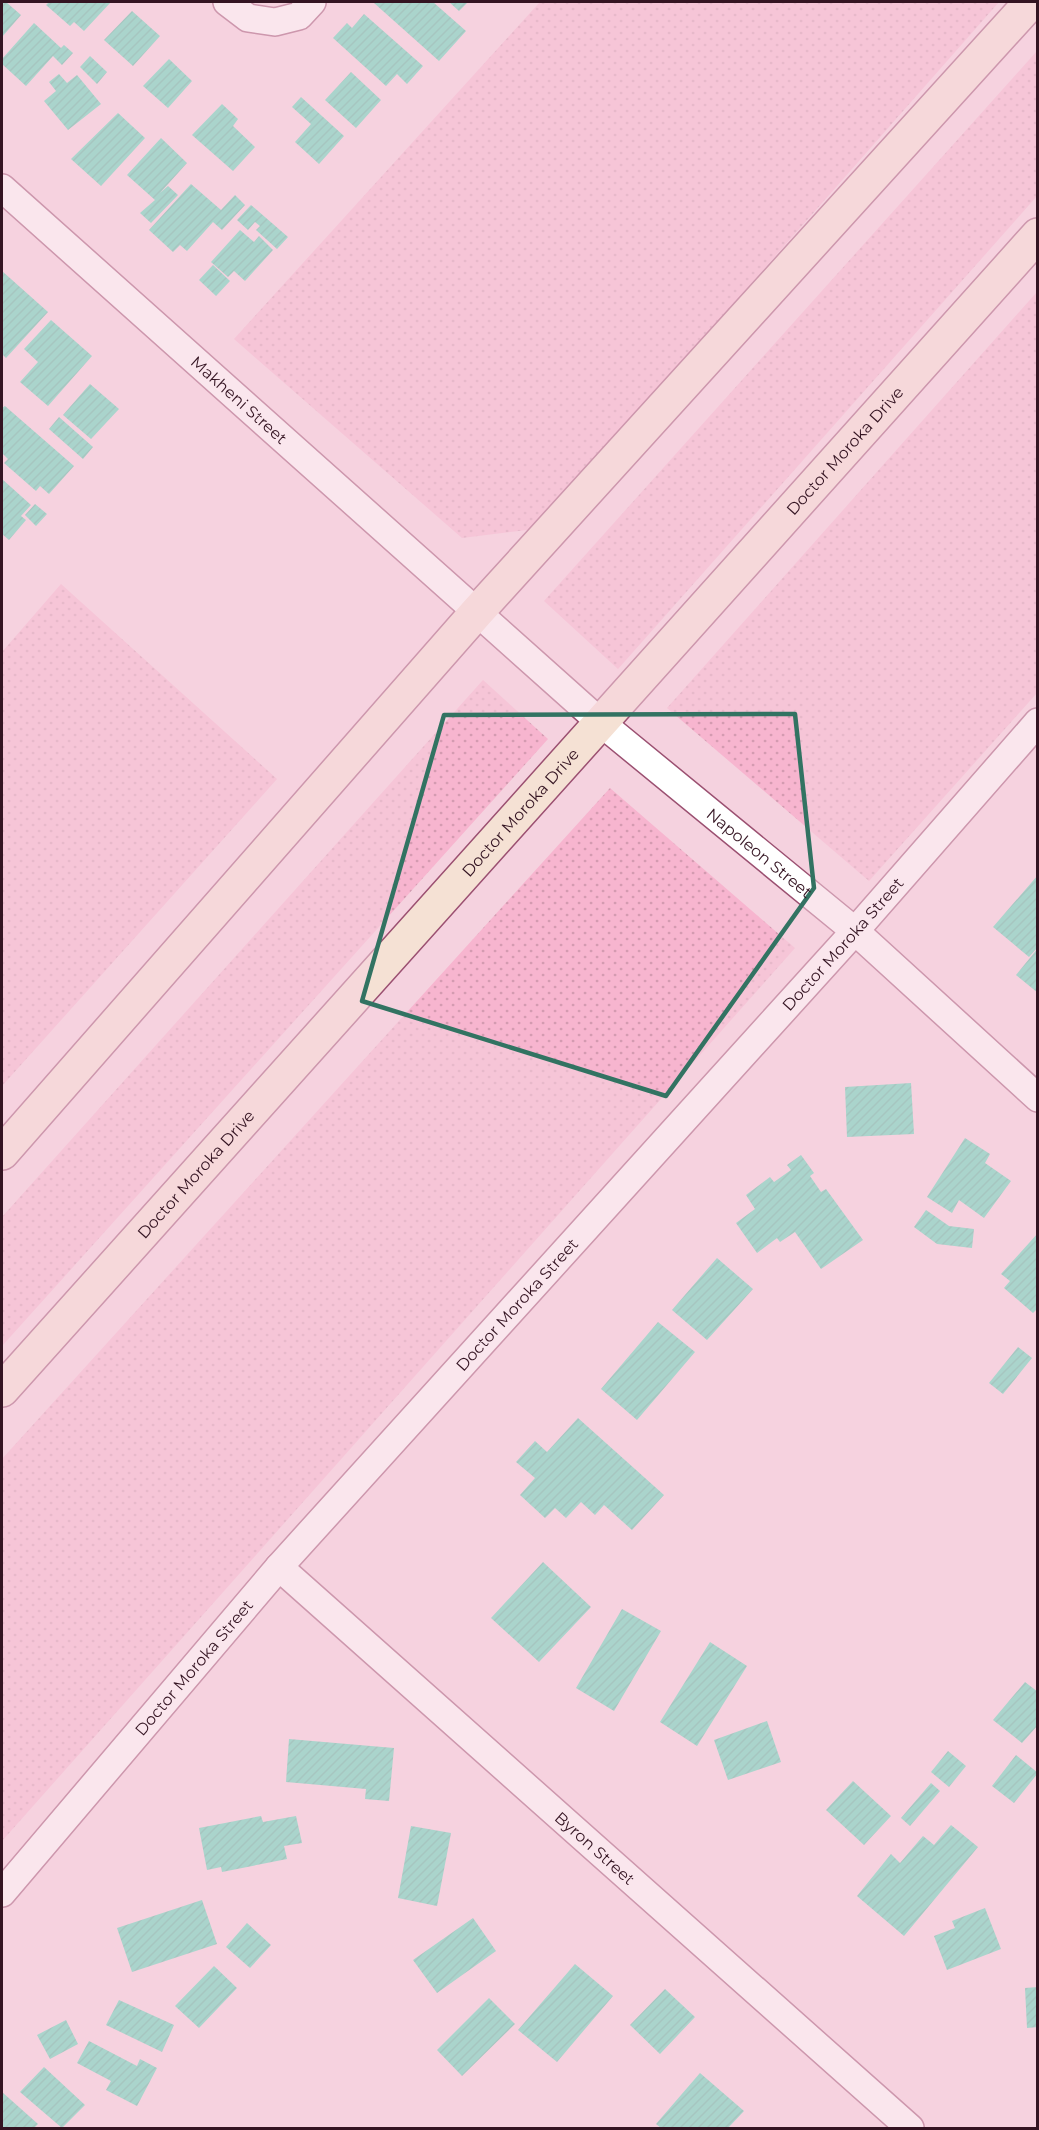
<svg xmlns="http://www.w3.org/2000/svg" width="1039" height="2130" font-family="Montserrat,sans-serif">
	<defs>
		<pattern id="grass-dots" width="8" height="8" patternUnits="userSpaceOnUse" patternTransform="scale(1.5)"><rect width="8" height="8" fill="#f7b5cf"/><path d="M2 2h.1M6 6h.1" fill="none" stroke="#d49bb1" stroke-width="1.8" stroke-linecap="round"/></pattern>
		<pattern id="building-hatch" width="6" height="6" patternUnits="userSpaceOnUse" patternTransform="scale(1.5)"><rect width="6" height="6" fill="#4fd7b6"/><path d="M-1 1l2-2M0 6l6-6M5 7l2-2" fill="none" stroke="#46b89c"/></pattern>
	</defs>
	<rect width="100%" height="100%" fill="#f5d2df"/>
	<!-- grass -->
	<path fill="url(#grass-dots)" d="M540 2H999L535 529 462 538 234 339Z
		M1037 51V196L618 669 544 601Z
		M1037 292V693L869 881 667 708Z
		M61 584 277 779 2 1086V652Z
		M483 680 548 739 2 1346V1217Z
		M610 788 795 948 2 1841V1459Z"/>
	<!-- building -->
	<path fill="url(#building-hatch)" d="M2 2H6L21 15 2 37Z
		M49 2H111L84 31 74 22 70 26 46 5Z
		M376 2H433L466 31 439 61 374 3Z
		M449 2H468L459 11Z
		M132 11 160 36 133 66 104 40Z
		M364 14 423 66 407 84 397 74 386 86 333 38 347 23 352 28Z
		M34 23 61 48 64 45 73 53 62 65 53 56 26 86 2 64V59Z
		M90 56 107 72 97 84 80 67Z
		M169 59 192 81 168 108 143 86Z
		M351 72 381 100 356 128 325 100Z
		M59 74 67 83 77 75 101 104 68 130 44 101 56 91 49 82Z
		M301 97 344 136 319 164 295 142 311 124 292 107Z
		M222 104 238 119 233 126 255 147 233 171 192 135Z
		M118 113 145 138 101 186 71 159Z
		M161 138 187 163 160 193 168 186 178 195 151 223 140 213 155 200 127 175Z
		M191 184 221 210 235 195 245 205 222 230 213 222 187 251 180 245 173 252 149 230Z
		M251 205 288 237 277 249 256 230 260 226 255 222 248 230 237 220Z
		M240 230 254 242 259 236 273 250 245 281 234 271 228 277 211 262Z
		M213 265 230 281 216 296 199 280Z
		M2 271 48 312 6 358 2 354Z
		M51 320 92 356 48 406 20 382 38 362 24 349Z
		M90 384 119 409 91 439 63 415Z
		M5 406 74 466 49 494 40 486 36 491 4 463 8 459 2 453V408Z
		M59 417 93 447 83 459 49 429Z
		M2 479 31 505 21 516 26 520 9 540 2 534Z
		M35 504 47 514 36 526 25 515Z
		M1038 875V947L1029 957 993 927Z
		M1038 948V993L1016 975Z
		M911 1083 914 1134 847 1137 845 1087Z
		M965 1138 990 1154 985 1163 1011 1181 984 1218 959 1200 952 1213 927 1197Z
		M801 1155 814 1173 810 1176 821 1192 826 1189 863 1240 821 1269 795 1232 780 1242 777 1238 757 1253 736 1223 755 1209 746 1195 770 1177 774 1182 791 1170 787 1165Z
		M926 1210 949 1226 974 1229 972 1248 937 1244 914 1227Z
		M1038 1233V1308L1033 1313 1004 1288 1010 1281 1001 1274Z
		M717 1258 753 1289 707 1340 672 1310Z
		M658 1322 695 1352 637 1420 601 1389Z
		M1018 1347 1032 1358 1003 1394 989 1383Z
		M578 1418 664 1495 632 1530 604 1505 595 1515 581 1502 566 1518 555 1508 545 1518 520 1495 535 1478 516 1462 535 1441 547 1452Z
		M543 1562 591 1607 539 1662 491 1618Z
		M622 1609 661 1631 614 1711 576 1688Z
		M710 1642 747 1666 697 1746 660 1722Z
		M1025 1682 1038 1692V1725L1022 1743 993 1720Z
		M767 1721 781 1762 728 1780 714 1740Z
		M289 1739 394 1748 389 1801 365 1799 366 1789 286 1782Z
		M948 1751 966 1766 949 1787 931 1772Z
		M1016 1755 1038 1773 1014 1803 992 1786Z
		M853 1781 891 1816 864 1845 826 1810Z
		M931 1783 940 1791 910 1826 901 1818Z
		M261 1816 263 1822 296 1816 302 1843 284 1846 287 1859 222 1872 221 1867 207 1870 199 1828Z
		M951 1825 978 1847 904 1936 857 1896 891 1854 900 1863 923 1836 934 1845Z
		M411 1826 451 1833 437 1906 398 1898Z
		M202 1900 217 1944 132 1972 117 1928Z
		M985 1908 1001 1949 947 1970 934 1936 955 1928 952 1921Z
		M473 1918 496 1951 437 1993 413 1960Z
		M247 1923 271 1945 250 1968 226 1947Z
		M575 1964 613 1996 557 2062 518 2030Z
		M214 1966 237 1988 199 2028 175 2006Z
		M1038 1987V2027L1027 2028 1025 1988Z
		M665 1989 695 2017 660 2054 630 2025Z
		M489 1998 515 2024 462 2076 437 2050Z
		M119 2000 174 2025 162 2052 106 2025Z
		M66 2020 78 2044 50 2059 37 2035Z
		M89 2041 137 2066 140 2059 157 2068 137 2106 106 2090 111 2081 77 2063Z
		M44 2067 85 2105 62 2128 20 2092Z
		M700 2073 744 2111 728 2128H661L656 2124Z
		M2 2092 38 2124 34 2128H2Z"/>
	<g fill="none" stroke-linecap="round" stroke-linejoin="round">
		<defs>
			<g id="street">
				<path d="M227 2 248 18 275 22 299 16 312 2"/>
				<path id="s1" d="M2 188 600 722 855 931 1038 1098"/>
				<path id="s2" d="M279 1567 910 2128"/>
				<path id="s3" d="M2 1893 279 1567 855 931 1038 722"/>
			</g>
			<g id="secondary">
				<path d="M2 1153 477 612 1031 2"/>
				<path id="s4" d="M2 1390 1038 235"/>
			</g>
		</defs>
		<!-- street casing -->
		<use href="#street" stroke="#9b5071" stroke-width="30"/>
		<!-- secondary casing -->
		<use href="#secondary" stroke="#9b5071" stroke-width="36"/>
		<!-- street -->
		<use href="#street" stroke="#fff" stroke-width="27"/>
		<!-- secondary -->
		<use href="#secondary" stroke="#f5e1d4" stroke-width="33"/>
	</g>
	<!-- marked area -->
	<path d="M0 0H1039V2130H0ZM795 714 814 888 666 1096 362 1001 444 715Z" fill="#f5d2df" fill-opacity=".55" fill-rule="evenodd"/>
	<path fill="none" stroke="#327362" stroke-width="4.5" stroke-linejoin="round" d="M795 714 814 888 666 1096 362 1001 444 715Z"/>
	<g text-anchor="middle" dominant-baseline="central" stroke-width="4.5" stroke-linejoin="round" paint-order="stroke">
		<!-- street labels -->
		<g font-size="16" fill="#341422" stroke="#fefefe">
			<text stroke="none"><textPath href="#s1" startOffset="318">Makheni Street</textPath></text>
			<text stroke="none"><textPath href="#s4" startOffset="1262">Doctor Moroka Drive</textPath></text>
			<text stroke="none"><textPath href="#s4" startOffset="776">Doctor Moroka Drive</textPath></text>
			<text stroke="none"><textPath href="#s1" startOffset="1008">Napoleon Street</textPath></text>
			<text stroke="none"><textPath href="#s3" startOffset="1268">Doctor Moroka Street</textPath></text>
			<text stroke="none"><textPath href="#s4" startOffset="290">Doctor Moroka Drive</textPath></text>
			<text stroke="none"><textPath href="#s3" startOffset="782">Doctor Moroka Street</textPath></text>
			<text stroke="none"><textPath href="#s3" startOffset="296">Doctor Moroka Street</textPath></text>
			<text stroke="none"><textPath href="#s2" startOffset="423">Byron Street</textPath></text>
		</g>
	</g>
	<!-- border -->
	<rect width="1039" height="2130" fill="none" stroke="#341422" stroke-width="6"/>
</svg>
